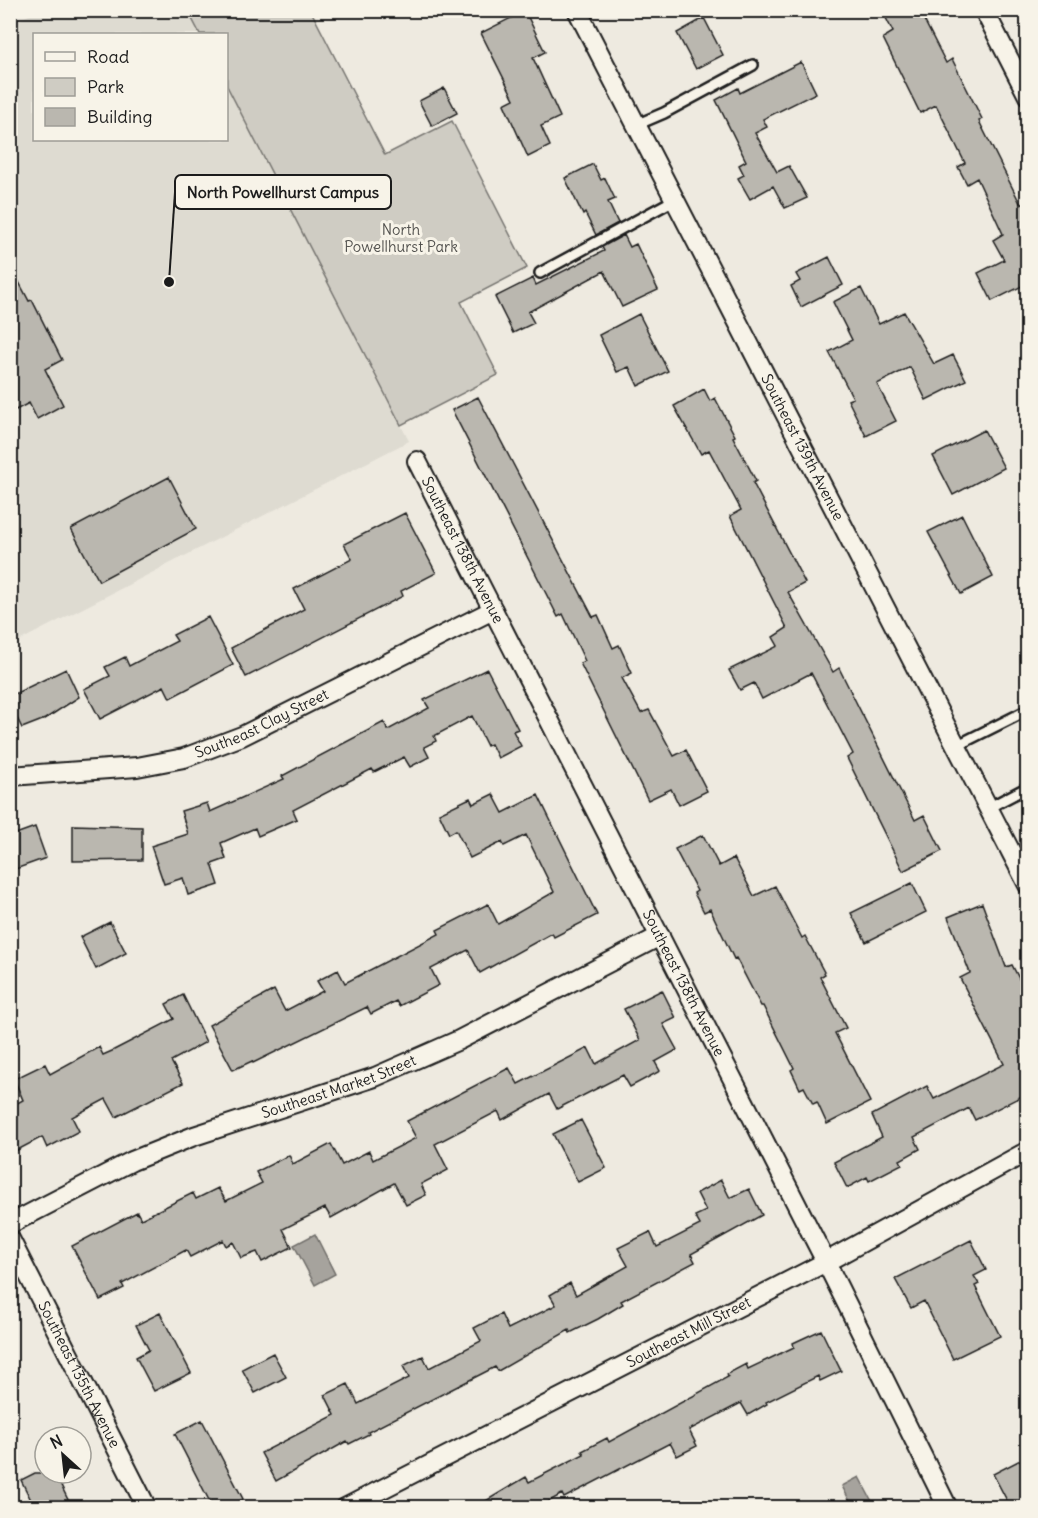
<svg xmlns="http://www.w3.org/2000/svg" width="1038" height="1518" font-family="Delius,sans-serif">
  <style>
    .built { fill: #dedbd1 }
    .green { fill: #cfccc3; stroke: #767470; stroke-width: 1.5 }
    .water { fill: #a6a39d; stroke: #6f6d69; stroke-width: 1.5 }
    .building { fill: #bab7af; stroke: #1c1c1c; stroke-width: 1.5 }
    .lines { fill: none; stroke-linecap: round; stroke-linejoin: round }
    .lane-casing { stroke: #1c1c1c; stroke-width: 14 }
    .street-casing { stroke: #1c1c1c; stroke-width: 22 }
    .lane { stroke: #f7f3e8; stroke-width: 9 }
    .street { stroke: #f7f3e8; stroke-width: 18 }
    .labels { text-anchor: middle; stroke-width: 6; stroke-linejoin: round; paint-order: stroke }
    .park-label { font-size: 15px; fill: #52514e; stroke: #f7f3e8 }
    .street-label { font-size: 15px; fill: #1c1c1c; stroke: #f7f3e8 }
    .leader { fill: none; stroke: #1c1c1c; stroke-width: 2 }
    .callout-dot { fill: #1c1c1c; stroke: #f7f3e8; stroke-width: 2 }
    .callout { fill: #f7f3e8; stroke: #1c1c1c; stroke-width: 2 }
    .callout-label { font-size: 16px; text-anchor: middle; font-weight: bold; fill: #1c1c1c }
  </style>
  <rect width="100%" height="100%" fill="#eeeae0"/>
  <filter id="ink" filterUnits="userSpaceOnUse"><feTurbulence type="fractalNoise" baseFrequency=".0167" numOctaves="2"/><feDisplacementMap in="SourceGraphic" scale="12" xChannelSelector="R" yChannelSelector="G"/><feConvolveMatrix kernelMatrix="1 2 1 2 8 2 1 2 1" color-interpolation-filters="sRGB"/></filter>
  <g filter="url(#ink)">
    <path class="built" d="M37,11H188L200,34H34V140H226L227,86L409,441L11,645V24Z"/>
    <path class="green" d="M188,11H311L385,155L452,121L527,268L461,302L498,375L401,425L227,86L226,34H200Z"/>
    <path class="water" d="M315,1234L335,1274L315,1285L294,1245Z
      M859,1477L875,1507H853L842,1486Z"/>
    <path class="building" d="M882,10H919L946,63L952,59L982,119L979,121L1021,205L1028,201V283L992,301L978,273L1004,260L993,240L1003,234L977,178L967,184L958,167L965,163L936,105L920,113L883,38L893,32Z
      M525,11L545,52L533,58L560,117L541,126L550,146L528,157L504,104L514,99L481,33Z
      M704,18L723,55L696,69L677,33Z
      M801,62L816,93L763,119L767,127L755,133L777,172L789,166L807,198L785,208L773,186L750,199L738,178L744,175L739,165L746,161L716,100L738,88L740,93Z
      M444,88L457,113L432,126L419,101Z
      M593,164L601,180L605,178L615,199L608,202L618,223L596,235L585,213L583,215L565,178Z
      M624,235L630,247L636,244L658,290L622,307L604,271L528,312L534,323L513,333L495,297L533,278L536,285L604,251L602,247Z
      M829,257L843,285L801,307L791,286L800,281L796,274Z
      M10,265L29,301L32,300L62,360L45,369L63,405L37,419L29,403L10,413Z
      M861,288L879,324L904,312L934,364L953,355L966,380L926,400L910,367L877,384L896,421L866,436L848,400L853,398L829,352L852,340L833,302Z
      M639,314L668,371L638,386L629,367L617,372L599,335Z
      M704,389L710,401L715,398L735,436L733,437L756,481L753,483L805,583L788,592L833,672L839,668L915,820L924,815L942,851L903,871L847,758L853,754L811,673L762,699L754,683L740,690L729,670L778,646L773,637L787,628L730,516L741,510L709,450L701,454L674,406Z
      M478,397L593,617L598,615L613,648L619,645L632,673L622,678L641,713L649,710L674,756L686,750L707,791L679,805L671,789L648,800L580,663L585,661L563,614L558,617L452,410Z
      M984,430L1004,468L953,495L933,456Z
      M169,477L196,529L99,581L71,529Z
      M405,513L436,573L401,591L403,596L246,677L231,648L304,609L294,589L352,559L344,544Z
      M962,515L993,577L961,594L928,532Z
      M208,617L233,665L170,698L164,686L100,719L84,689L110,676L105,667L125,657L129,666L177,641L173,635Z
      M66,669L79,697L45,719L22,728L10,704V696Z
      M487,669L518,729L513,731L521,746L498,758L491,744L487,746L472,716L434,736L436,741L424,747L429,757L410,767L404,757L374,772L372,769L293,810L297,819L258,836L255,828L221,843L226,859L212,864L219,885L188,895L183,878L164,884L151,846L188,834L181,811L207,803L210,812L284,779L282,776L384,722L388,730L429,708L424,700Z
      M493,794L503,813L538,795L597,915L554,937L552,933L480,973L468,950L431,969L439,985L399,1006L396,1001L371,1014L367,1007L253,1063L252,1061L233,1070L209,1025L274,990L285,1011L323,991L317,981L338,970L345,983L439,934L437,930L488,904L498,924L554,892L526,835L504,846L502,842L470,858L456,830L449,834L439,813L470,798L473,804Z
      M73,825L142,827V860L73,861Z
      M35,827L46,858L10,871V836Z
      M703,835L719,866L734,858L754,896L775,886L802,938L805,936L825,974L820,977L846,1028L835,1033L870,1102L827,1124L817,1102L813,1104L804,1087L800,1089L791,1070L794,1068L763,1006H761L736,958L734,959L710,909L704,912L694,893L697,891L675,849Z
      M912,883L926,912L866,942L851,913Z
      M982,903L1006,967L1012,965L1028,996V1093L975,1120L969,1108L914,1137L920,1149L900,1160L902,1164L869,1181L867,1177L847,1188L834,1162L882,1137L872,1115L927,1086L934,1099L1004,1064L960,978L970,973L948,917Z
      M110,922L126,953L96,969L80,937Z
      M662,990L676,1018L663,1024L677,1050L655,1062L660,1071L630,1087L623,1075L557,1109L549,1094L502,1120L498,1111L435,1144L448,1170L421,1184L426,1195L406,1205L394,1183L331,1218L325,1208L283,1229L292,1247L262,1262L257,1252L241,1258L233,1242L226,1246L223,1240L190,1257L186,1250L122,1284L124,1288L100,1300L72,1246L137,1212L141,1219L193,1193L196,1199L218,1188L226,1201L262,1183L256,1172L289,1155L293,1164L331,1144L342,1165L369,1151L373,1160L416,1138L407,1121L509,1068L518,1084L588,1048L596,1064L640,1040L624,1009Z
      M183,995L206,1042L171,1061L183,1083L116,1117L106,1099L72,1117L79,1131L47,1148L42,1137L10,1154V1107L23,1100L14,1079L45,1064L50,1074L99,1047L103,1055L112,1051L174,1019L166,1004Z
      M581,1120L606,1168L578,1182L553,1134Z
      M721,1180L730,1198L749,1189L762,1215L691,1254L695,1262L621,1301L623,1304L598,1319L570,1333L569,1330L498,1371L495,1367L368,1432L369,1434L349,1444L347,1441L276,1481L261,1453L335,1415L325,1395L348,1384L358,1404L409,1378L403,1366L423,1356L429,1368L481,1341L474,1328L501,1314L508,1329L556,1305L550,1295L570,1283L576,1295L628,1266L618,1248L650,1232L657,1247L700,1225L695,1216L706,1211L697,1193Z
      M971,1240L986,1270L974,1276L979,1284L975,1286L1000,1336L953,1359L924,1301L911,1308L895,1279Z
      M160,1313L191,1373L154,1391L136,1357L149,1350L136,1325Z
      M821,1330L841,1371L820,1381L818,1376L766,1402L767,1404L748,1415L741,1403L689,1430L697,1446L677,1456L670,1443L564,1498L562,1494L537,1508H474L526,1477L529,1482L584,1454L582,1451L607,1438L609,1442L728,1377L727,1374L746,1364L748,1369L794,1347L793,1343Z
      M273,1353L286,1377L255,1393L242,1369Z
      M202,1420L243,1499L226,1508H213L175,1434Z
      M1028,1456V1508H1011L993,1474Z
      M35,1473H55L72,1508H35L21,1480Z"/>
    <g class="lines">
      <defs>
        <path id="lane" d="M636,125L664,113L753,65
          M540,273L674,200
          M956,746L1028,710
          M988,808L1028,787"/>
        <g id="street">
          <path id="s1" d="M577,10L1028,885"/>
          <path d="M984,10L1028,96"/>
          <path id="s2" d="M417,461L826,1262L948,1508"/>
          <path id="s3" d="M10,776L137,767L184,758L242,736L493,610"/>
          <path id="s4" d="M10,1224L132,1161L194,1136L375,1077L459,1040L660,936"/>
          <path id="s5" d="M10,1239L147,1508"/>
          <path id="s6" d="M345,1508L826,1262L1028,1151"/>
        </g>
      </defs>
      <use href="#lane" class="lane-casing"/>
      <use href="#street" class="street-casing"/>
      <use href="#lane" class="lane"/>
      <use href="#street" class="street"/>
    </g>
  </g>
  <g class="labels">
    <g class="park-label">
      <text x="401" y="235">North<tspan x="401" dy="17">Powellhurst Park</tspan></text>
    </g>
    <g class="street-label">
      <text dy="5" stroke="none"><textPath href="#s1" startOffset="492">Southeast 139th Avenue</textPath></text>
      <text dy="5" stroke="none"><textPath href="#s2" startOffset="100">Southeast 138th Avenue</textPath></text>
      <text dy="5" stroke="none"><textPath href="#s3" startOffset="260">Southeast Clay Street</textPath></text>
      <text dy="5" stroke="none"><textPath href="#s2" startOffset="586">Southeast 138th Avenue</textPath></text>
      <text dy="5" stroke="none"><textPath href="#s4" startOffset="357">Southeast Market Street</textPath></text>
      <text dy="5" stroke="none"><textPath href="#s6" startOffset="386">Southeast Mill Street</textPath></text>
      <text dy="5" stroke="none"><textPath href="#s5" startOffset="152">Southeast 135th Avenue</textPath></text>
    </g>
  </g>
  <path class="leader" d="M169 282L175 192"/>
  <circle class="callout-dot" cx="169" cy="282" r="6"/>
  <rect class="callout" x="175" y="175" width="216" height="34" rx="6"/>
  <g class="callout-label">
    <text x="283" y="198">North Powellhurst Campus</text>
  </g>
  <rect width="1038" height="1518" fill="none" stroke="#f7f3e8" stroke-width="36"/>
  <rect x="18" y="18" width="1002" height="1482" fill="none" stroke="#1c1c1c" stroke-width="2" filter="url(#ink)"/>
  <rect x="33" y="33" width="195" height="108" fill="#f7f3e8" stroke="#9f9d96" stroke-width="1.5"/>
  <rect x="45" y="52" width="30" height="9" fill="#f7f3e8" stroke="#9f9d96" stroke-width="1.5"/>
  <text x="87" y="63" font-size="18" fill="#1c1c1c">Road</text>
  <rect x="45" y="78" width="30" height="18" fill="#cfccc3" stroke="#9f9d96" stroke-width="1.5"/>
  <text x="87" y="93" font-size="18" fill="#1c1c1c">Park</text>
  <rect x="45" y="108" width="30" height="18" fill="#bab7af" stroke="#9f9d96" stroke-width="1.5"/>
  <text x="87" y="123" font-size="18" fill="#1c1c1c">Building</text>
  <g transform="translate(63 1455) rotate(333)"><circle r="28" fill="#f7f3e8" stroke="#9f9d96" stroke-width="1.5"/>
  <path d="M0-4.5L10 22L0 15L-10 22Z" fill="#1c1c1c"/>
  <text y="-9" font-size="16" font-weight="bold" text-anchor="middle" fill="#1c1c1c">N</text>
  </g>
</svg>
